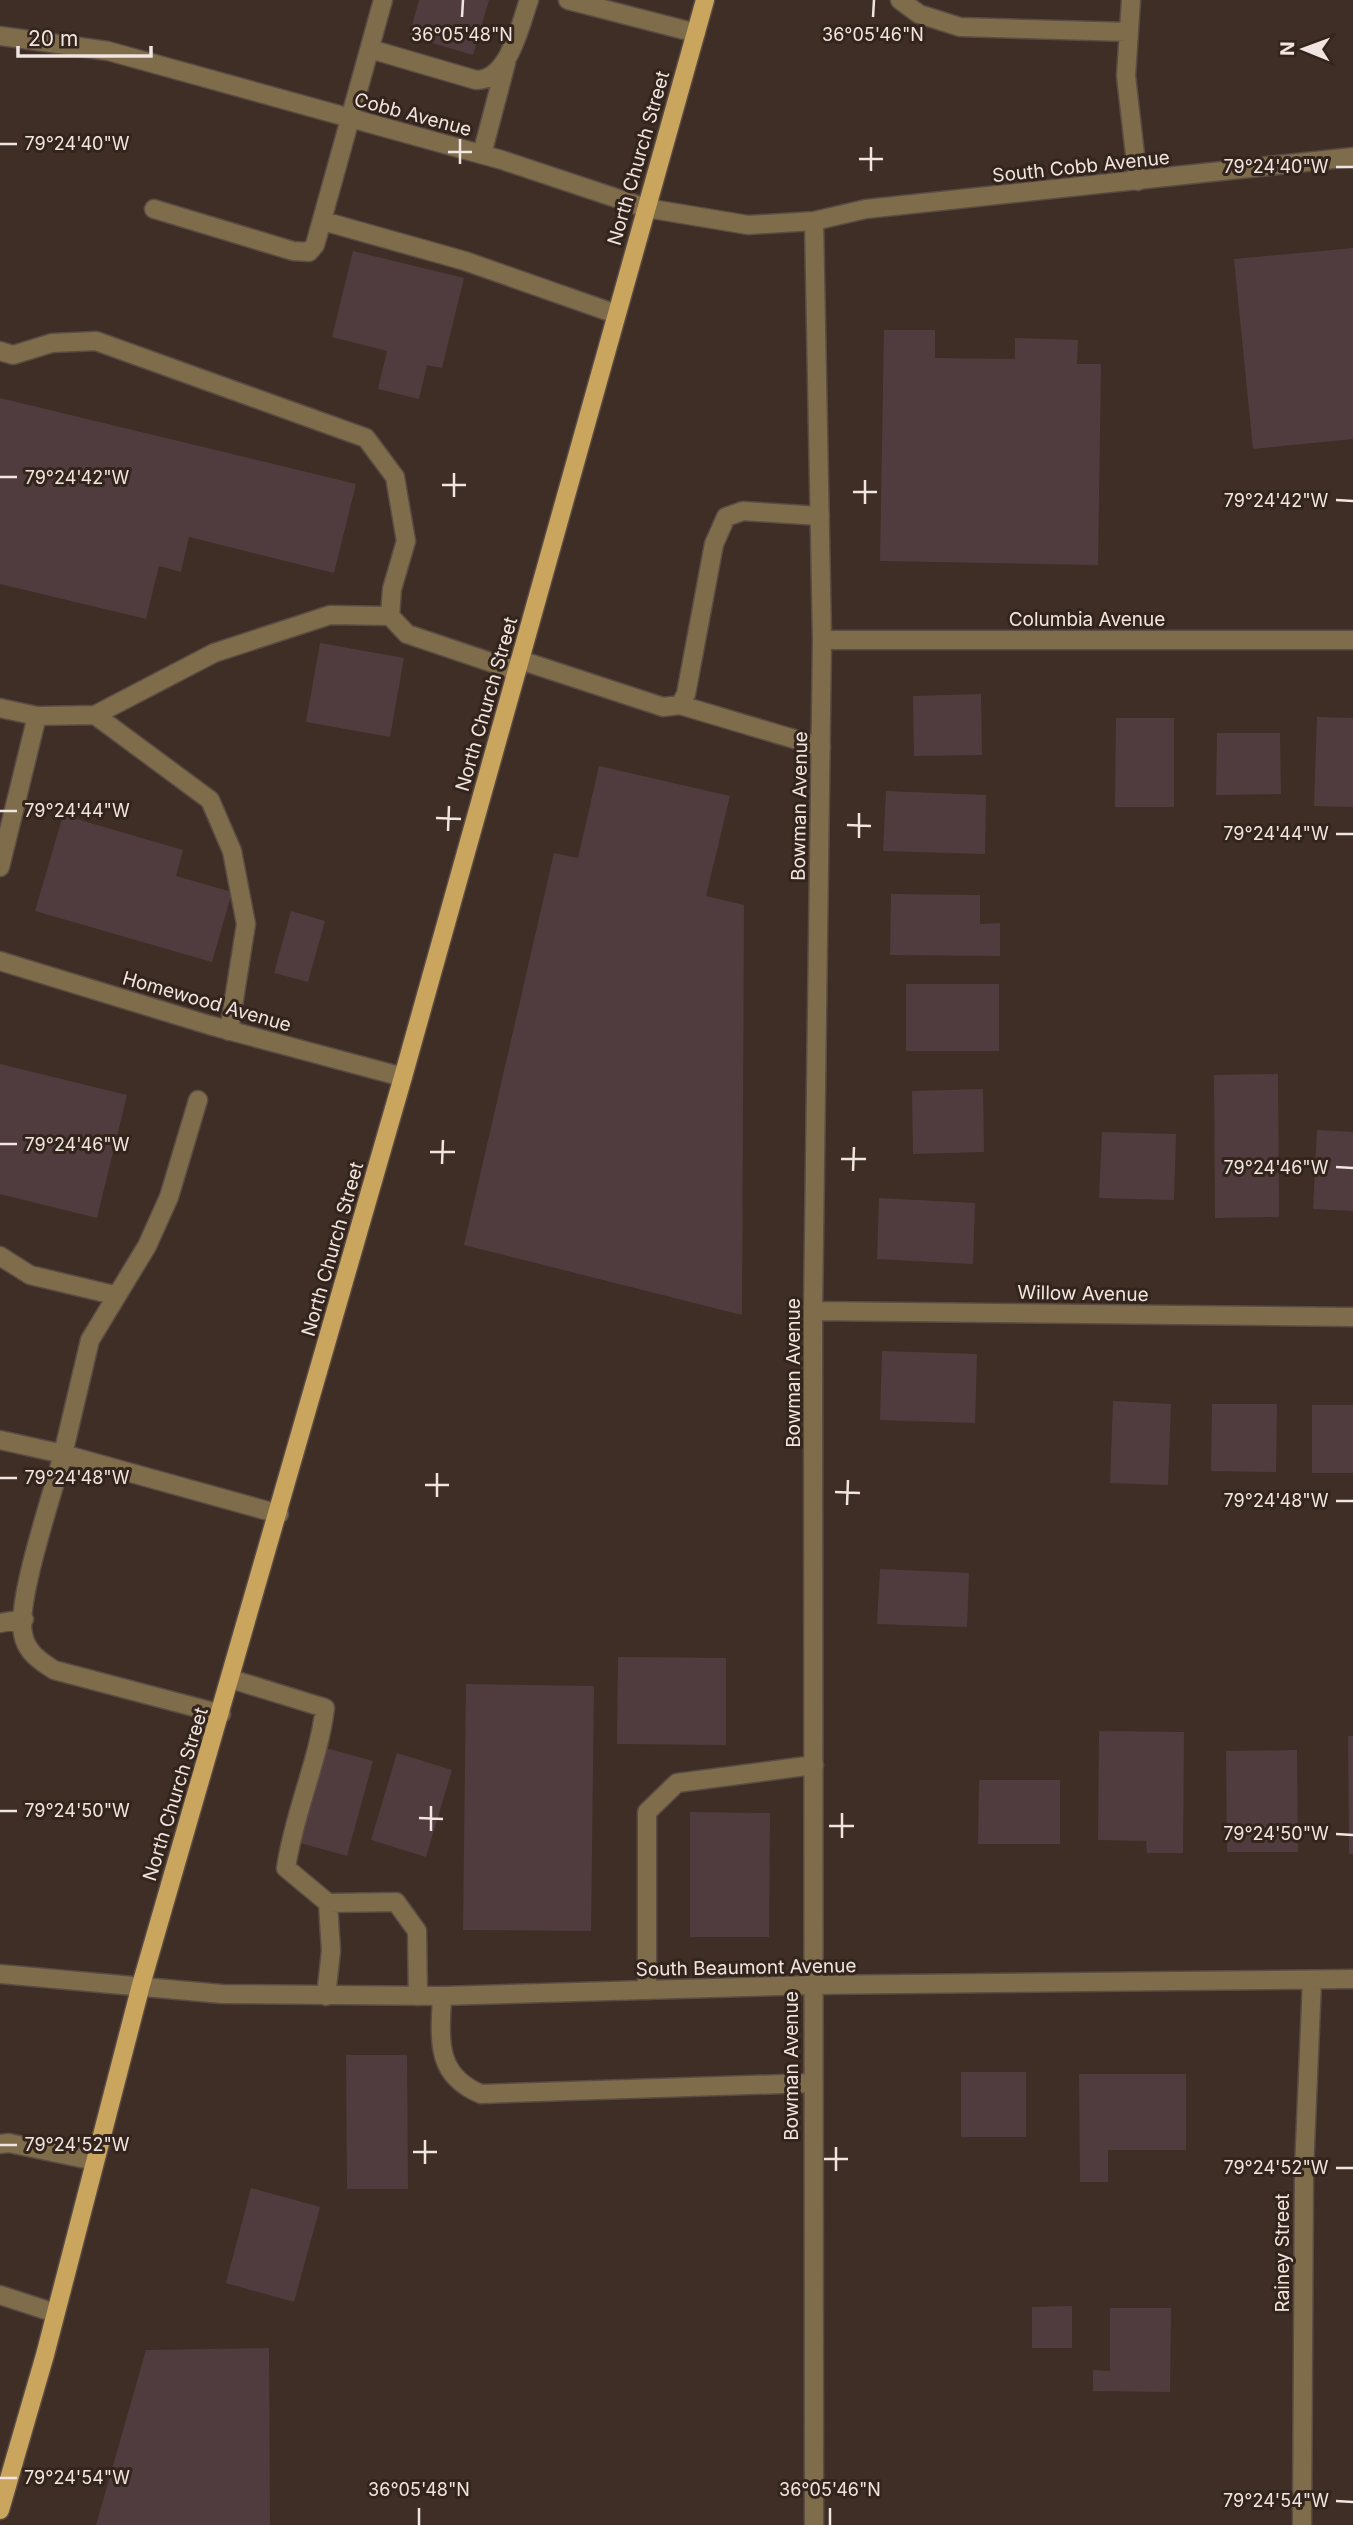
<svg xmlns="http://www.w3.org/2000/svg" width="1353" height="2525" font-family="Inter,sans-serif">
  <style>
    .building { fill: #503c3e }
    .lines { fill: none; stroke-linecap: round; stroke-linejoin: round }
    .service-casing { stroke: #5a4b44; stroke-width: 21 }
    .minor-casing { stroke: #5a4b44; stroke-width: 21 }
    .tertiary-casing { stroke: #5a4b44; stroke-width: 21 }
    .primary-casing { stroke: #5a4b44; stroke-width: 21 }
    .service { stroke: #7e6c4b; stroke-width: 18 }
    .minor { stroke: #7e6c4b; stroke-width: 18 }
    .tertiary { stroke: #7e6c4b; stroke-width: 18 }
    .primary { stroke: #caa55d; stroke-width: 18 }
    .ticks { fill: none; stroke: #f0e5e0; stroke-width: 2.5 }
    .labels { text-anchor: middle; stroke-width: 6; stroke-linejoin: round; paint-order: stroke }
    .street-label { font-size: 19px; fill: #f0e5e0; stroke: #33241c }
    .ticks-label { font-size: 18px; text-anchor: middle; fill: #f0e5e0; stroke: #33241c; stroke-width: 6; stroke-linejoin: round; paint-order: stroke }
  </style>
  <rect width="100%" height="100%" fill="#3e2e26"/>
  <path class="building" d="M419,0H489L473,55L409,36Z
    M1353,248V439L1253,449L1234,259Z
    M353,251L464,278L442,368L427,365L419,399L378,389L387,351L332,337Z
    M884,330H935V358L1015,359V338L1078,340L1077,364H1101L1098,565L880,561Z
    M0,398L356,484L334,573L189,537L181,572L159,566L146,619L0,584Z
    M320,643L404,658L390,737L306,722Z
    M981,694L982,755L914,756L913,696Z
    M1317,717L1353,718V807L1314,806Z
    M1116,718H1174V807H1115Z
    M1217,733H1280L1281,794L1216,795Z
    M599,766L730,796L706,896L744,905L742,1315L464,1245L554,853L578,858Z
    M886,791L986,795L985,854L883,851Z
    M63,815L183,850L176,876L232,892L212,962L35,911Z
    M891,894L980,895V924L1000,923V956L890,955Z
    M291,911L325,921L308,982L274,973Z
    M906,984H999V1051H906Z
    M0,1064L127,1095L97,1218L0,1194Z
    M1278,1074L1279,1217L1215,1218L1214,1075Z
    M983,1089L984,1152L913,1154L912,1091Z
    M1317,1130L1353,1132V1211L1313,1209Z
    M1102,1132L1176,1134L1174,1200L1099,1198Z
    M879,1198L975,1203L973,1264L877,1259Z
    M882,1351L977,1354L975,1423L880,1420Z
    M1113,1401L1171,1404L1168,1485L1110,1483Z
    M1212,1404H1277L1276,1472L1211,1471Z
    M1312,1405H1353V1473H1312Z
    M880,1569L969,1573L967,1627L877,1624Z
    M618,1657L726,1658V1745L617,1744Z
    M466,1684L594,1686L591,1931L463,1930Z
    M1099,1731L1184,1732L1183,1853H1147L1146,1841L1098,1840Z
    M1348,1736H1353V1854H1349Z
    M326,1748L373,1761L347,1856L300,1843Z
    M1297,1750L1298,1852H1227L1226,1751Z
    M397,1753L452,1770L426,1857L371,1840Z
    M979,1780H1060V1844H978Z
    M690,1812L770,1813L769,1937H690Z
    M346,2055H407L408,2189H347Z
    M961,2072H1026V2137H961Z
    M1079,2074H1186V2150H1108V2182H1080Z
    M251,2188L320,2207L294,2302L226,2283Z
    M1072,2306V2348H1032V2307Z
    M1110,2308H1171L1170,2392L1093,2391V2370L1110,2371Z
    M269,2348L270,2525H96L146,2350Z"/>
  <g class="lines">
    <defs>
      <path id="service" d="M568,0L696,33
        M900,0L919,14L960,27L1129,32
        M1131,0L1126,76L1138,181
        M370,49L476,80C509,80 520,25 529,0
        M482,154L506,63
        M154,209L293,251L309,252L315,245L383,0
        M323,221L465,261L616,314
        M0,351L13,355L52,343L96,341L366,438L395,477L406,541L392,589L390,616L407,634L517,671
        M520,660L663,707L680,705L686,694L714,544L726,517L743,511L820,516
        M680,705L821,747
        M0,708L37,716L0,867
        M95,715L210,800L232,851L246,924L229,1031
        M37,716L95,715L214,653L330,615L390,616
        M0,1256L30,1275L114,1295
        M0,1440L63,1454L90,1340L147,1246L169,1197L198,1100
        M0,1623L24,1619
        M231,1679L325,1708C318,1763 294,1813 286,1868L328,1903L331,1951L326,1996
        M221,1714L54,1670C40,1661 26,1652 23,1634C16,1600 53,1493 63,1454L279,1514
        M328,1903L396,1902L417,1931L418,1996
        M647,1990V1812L677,1783L814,1765
        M442,1996C440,2040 435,2075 481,2094L812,2083
        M0,2144L9,2143L95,2161
        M0,2295L55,2313"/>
      <path id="minor" d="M0,36L108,51L502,160L646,208L748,225L814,221L866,209L1353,157
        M822,640H1353
        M0,961L209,1025L403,1077
        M813,1311L1353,1317
        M814,2525L813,1311L822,640L814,221"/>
      <path id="tertiary" d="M0,1974L222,1994L442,1996L812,1985L1353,1979
        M1302,2525L1304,2170L1312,1981"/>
      <path id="primary" d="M0,2510L45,2355L141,1985L403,1077L705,0"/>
    </defs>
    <use href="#service" class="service-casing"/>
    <use href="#minor" class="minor-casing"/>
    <use href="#tertiary" class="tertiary-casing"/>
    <use href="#primary" class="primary-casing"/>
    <use href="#service" class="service"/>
    <use href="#minor" class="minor"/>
    <use href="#tertiary" class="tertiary"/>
    <use href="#primary" class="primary"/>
  </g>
  <path class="ticks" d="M462,17L463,0M873,17L874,0M0,144H17M448,152H472M859,159H883M460,164V139M1336,167H1353M871,171V147M0,477H17M442,485H466M853,492H877M454,497V473M1336,500L1353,501M865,504V480M0,811H17M436,818L461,819M847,825L871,826M448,831L449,806M1336,834H1353M859,838V813M0,1144H17M430,1152H455M841,1159H866M442,1164L443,1140M1336,1167L1353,1168M853,1171L854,1147M0,1478H17M425,1485H449M835,1492L860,1493M437,1497V1473M1336,1501H1353M847,1505L848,1480M0,1811H17M419,1818L443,1819M829,1826H854M431,1831V1806M1336,1834L1353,1835M842,1838V1813M0,2145H17M413,2152H437M824,2159H848M425,2164V2140M1336,2168H1353M836,2171V2147M0,2478H17M1336,2501L1353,2502M419,2525V2508M830,2525V2508"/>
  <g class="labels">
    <g class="street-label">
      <text transform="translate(413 114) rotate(15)" y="7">Cobb Avenue</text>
      <text transform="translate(638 158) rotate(-74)" y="7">North Church Street</text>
      <text transform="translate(1081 166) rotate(-6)" y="7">South Cobb Avenue</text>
      <text x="1087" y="626">Columbia Avenue</text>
      <text transform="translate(486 704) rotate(-74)" y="7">North Church Street</text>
      <text transform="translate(799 806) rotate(-89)" y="7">Bowman Avenue</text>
      <text transform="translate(207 1001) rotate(16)" y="7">Homewood Avenue</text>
      <text transform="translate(332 1249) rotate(-74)" y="7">North Church Street</text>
      <text transform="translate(1083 1293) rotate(1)" y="7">Willow Avenue</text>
      <text transform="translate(793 1373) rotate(-90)" y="7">Bowman Avenue</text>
      <text transform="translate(175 1794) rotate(-73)" y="7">North Church Street</text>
      <text transform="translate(746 1967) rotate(-1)" y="7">South Beaumont Avenue</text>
      <text transform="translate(791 2066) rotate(-90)" y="7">Bowman Avenue</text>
      <text transform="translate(1282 2253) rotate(-90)" y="7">Rainey Street</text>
    </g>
  </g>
  <g class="ticks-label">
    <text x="462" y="41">36°05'48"N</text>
    <text x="873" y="41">36°05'46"N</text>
    <text x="77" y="150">79°24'40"W</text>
    <text x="1276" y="173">79°24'40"W</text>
    <text x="77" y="484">79°24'42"W</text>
    <text x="1276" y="507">79°24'42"W</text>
    <text x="77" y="817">79°24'44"W</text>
    <text x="1276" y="840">79°24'44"W</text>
    <text x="77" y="1151">79°24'46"W</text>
    <text x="1276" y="1174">79°24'46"W</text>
    <text x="77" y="1484">79°24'48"W</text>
    <text x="1276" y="1507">79°24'48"W</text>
    <text x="77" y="1817">79°24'50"W</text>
    <text x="1276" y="1840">79°24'50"W</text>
    <text x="77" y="2151">79°24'52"W</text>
    <text x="1276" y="2174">79°24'52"W</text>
    <text x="77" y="2484">79°24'54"W</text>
    <text x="419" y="2496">36°05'48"N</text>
    <text x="830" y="2496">36°05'46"N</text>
    <text x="1276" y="2507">79°24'54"W</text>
  </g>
  <g transform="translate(1304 49) rotate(271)" stroke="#33241c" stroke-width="5" paint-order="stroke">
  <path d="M0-5L12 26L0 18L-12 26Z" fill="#f0e5e0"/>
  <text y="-10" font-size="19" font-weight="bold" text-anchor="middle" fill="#f0e5e0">N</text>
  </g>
  <path d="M18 46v10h133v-10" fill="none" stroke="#f0e5e0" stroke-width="3.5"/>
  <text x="28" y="46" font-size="21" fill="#f0e5e0" stroke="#33241c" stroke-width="5" paint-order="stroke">20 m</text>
</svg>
